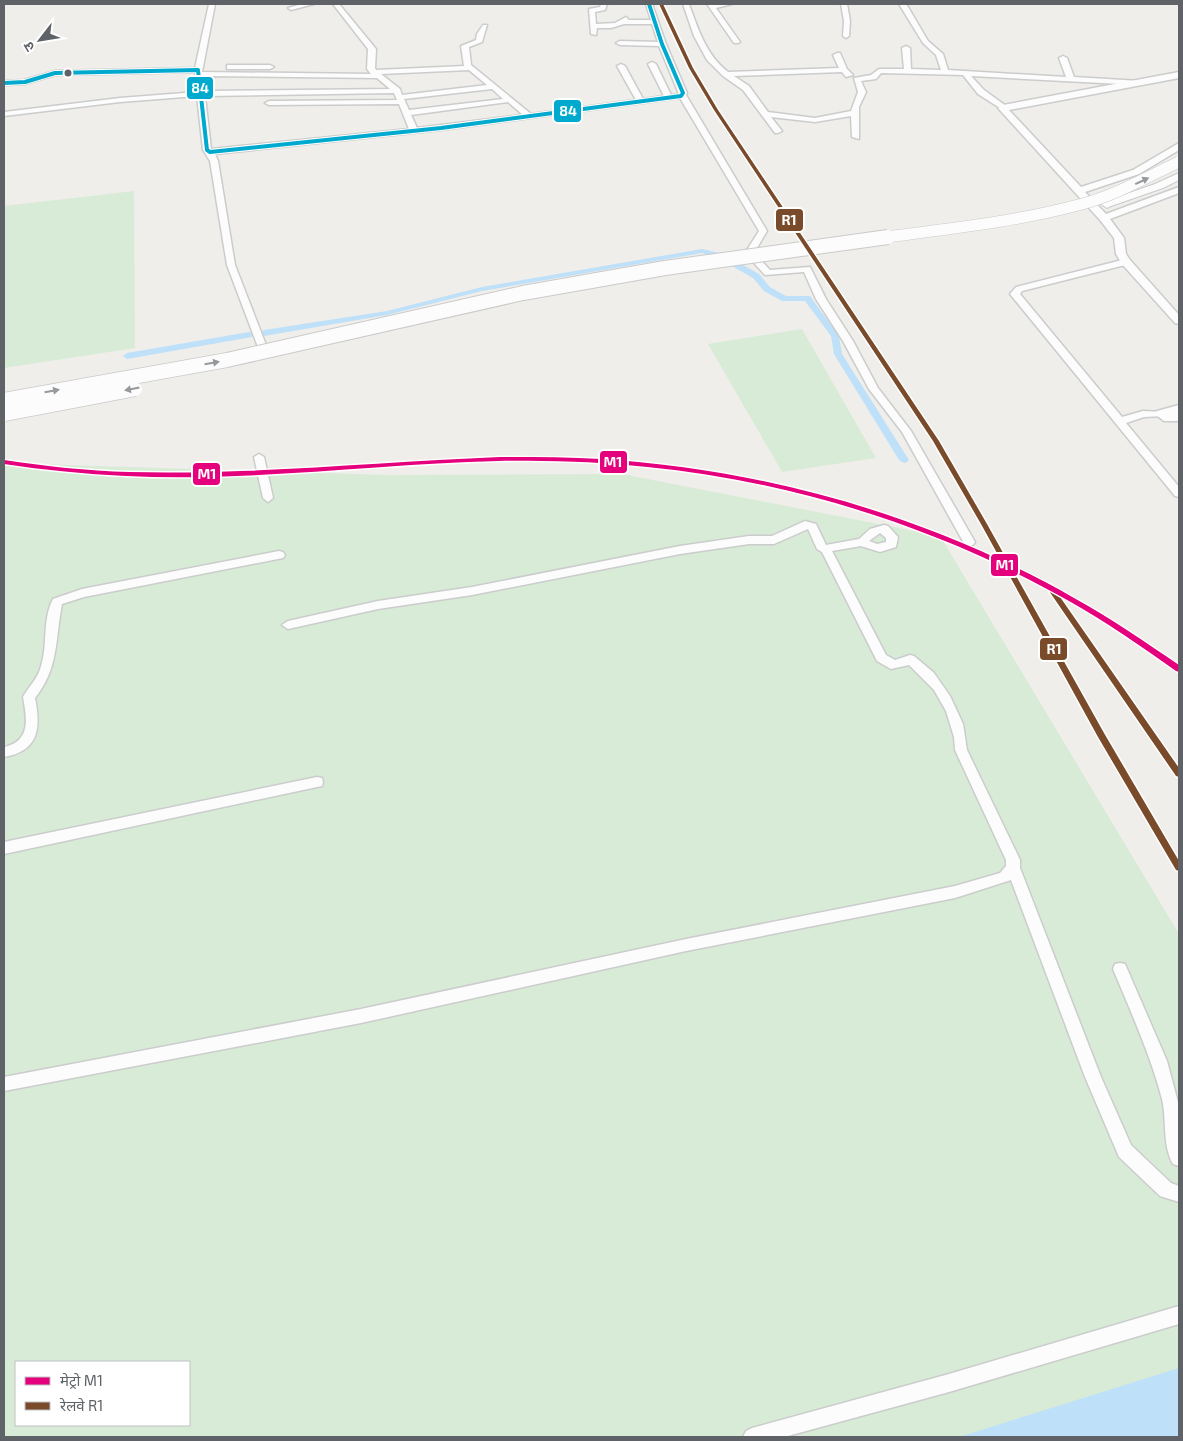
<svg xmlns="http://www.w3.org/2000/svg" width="1183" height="1441" font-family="'Exo 2','Noto Sans Devanagari',sans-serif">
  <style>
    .green { fill: #d8ebd6; fill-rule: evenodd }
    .water { fill: #bfe0f9 }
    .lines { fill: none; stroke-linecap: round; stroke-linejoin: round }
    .canal { fill: #bfe0f9; fill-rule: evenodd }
    .minor-casing { stroke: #cbcccc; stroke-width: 3 }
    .tertiary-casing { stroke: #cbcccc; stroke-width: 3 }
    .secondary-casing { stroke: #cacacb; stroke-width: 2 }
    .minor { fill: #fdfcfc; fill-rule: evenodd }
    .tertiary { fill: #fdfcfc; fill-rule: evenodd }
    .secondary { fill: #fdfcfc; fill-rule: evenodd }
    .secondary-bridge-far1-casing { stroke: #cacacb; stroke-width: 12; stroke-linecap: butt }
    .secondary-bridge-casing { stroke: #cacacb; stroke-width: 16; stroke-linecap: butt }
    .secondary-bridge-far1 { stroke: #fdfcfc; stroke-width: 11 }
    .secondary-bridge { stroke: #fdfcfc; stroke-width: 14 }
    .bus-1-casing { stroke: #fff; stroke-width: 6 }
    .bus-1 { stroke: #00a9ce; stroke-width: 4 }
    .rail-1-casing { stroke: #fff; stroke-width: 3 }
    .rail-1 { fill: #7a4b2a; fill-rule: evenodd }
    .metro-1-casing { stroke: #fff; stroke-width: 3 }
    .metro-1 { fill: #e5007d; fill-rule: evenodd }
    .oneway { fill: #96999c }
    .bus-dot { fill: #5f6368; stroke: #fff; stroke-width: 2 }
    .line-badge { stroke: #fff; stroke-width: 2 }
    .badge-label { font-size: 14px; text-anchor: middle; font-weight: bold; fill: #fff }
  </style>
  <rect width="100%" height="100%" fill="#efeeea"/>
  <path class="green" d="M134,191L135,348L4,368V206Z
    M802,329L876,458L782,472L708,344Z
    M4,463L385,475L622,474L940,536L1179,934V1381L981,1437H4ZM16,1362H189V1425H16Z"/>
  <path class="water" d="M1179,1368V1437H959Z"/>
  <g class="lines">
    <path class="canal" d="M702,249L724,254L759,274L770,287L786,296H810L839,336L842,354L909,460L907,462L904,463L899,460L834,354L831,336L805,301H782L764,291L753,278L718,258L702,253L482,291L387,315L264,336L260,333L264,330L387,311L482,287Z
      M249,332L252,333V337L127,359L123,356L127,353Z"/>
    <defs>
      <path id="minor" d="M209,4H215L202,72L371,74L367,69L368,49L333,4H339L376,49L375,68L376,70L464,66L461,46L476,40L477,34L483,25H487L482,42L469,47L471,65L531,114L636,100L617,66L621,64L625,66L643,99L664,96L648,64L652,62L656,64L671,95L679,94L659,46L620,45L616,43L620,41L658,42L652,24H624L611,28H597L596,35L591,34L589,9L600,7L601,4H607L605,10L595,12L596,24L615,23L626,17L629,20H651L646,4H652L666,44L687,93L686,95L767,231L754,253L770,270L810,267L826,299L853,341L878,388L911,431L975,542L973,545H965L902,432L869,389L843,341L816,299L804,272L765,275L745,253L759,231L680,98L441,130L215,154L218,161L235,265L266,345L264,347H258L227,265L210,161L203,150L197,96L120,102L4,116V112L120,98L197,92L195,72L55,75L25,84L4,85V81L24,80L55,71L195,68ZM469,70L487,85L402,95L400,89L381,74ZM202,76L377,78L390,89L204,91ZM492,89L503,99L409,110L404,99ZM394,93L397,100L269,101L265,103L269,105L399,104L409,129L211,149L205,96ZM508,102L523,115L417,128L411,115Z
        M302,4H314L291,10L288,8Z
        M683,4H689C698,29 706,55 728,72L839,68L833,55L837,53H840L847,69L853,75L846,77L842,72L734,76L749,86L768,112L815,118L851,111L858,92L854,78L871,75L879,69H904L902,48L906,46L910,48L911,69L941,70L936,55L923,43L899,4H906L908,7L928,41L943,54L948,70L1066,77L1059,58L1063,56L1067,58L1074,77L1140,81L1144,83L1140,85L971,76L984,90L1006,106V110H1003L978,94L963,75L881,73L876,79L861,81L866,92L859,107V139L852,137L851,116L815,122L771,117L782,131L778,133H775L743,90L723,76L707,60L694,36Z
        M707,4H732L716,8L740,42L738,43H734Z
        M841,4H847L850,21L849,36L846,38L843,36L844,21Z
        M227,65H270L274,67L270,69H227Z
        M1126,259L1130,262L1129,264L1022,291L1020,294L1122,417L1143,411L1165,412V416L1144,417L1126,423L1179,487V497L1175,496L1010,294L1016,287Z
        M259,454L264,457L273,498L268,502L263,498L254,457Z
        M805,521L816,524L826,545L859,539L870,529L884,525L888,526L898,537L896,547L880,552L861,546L832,551L886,655L895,660L910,655L914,656L934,673L950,696L963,724L967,750L1020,860V868L1101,1077L1131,1145L1171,1183L1179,1186V1202L1160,1196L1119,1157L1085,1077L1011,880L955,898L686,951L361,1023L4,1091V1077L361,1009L686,939L955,886L1000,873L1006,866V860L955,750L954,737L946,711L934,690L909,665L891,669L877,661L822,552L817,549L808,529L774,544H749L680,554L472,595L378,609L288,629L282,625L288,621L378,601L472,587L680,546L749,536H772ZM880,533L886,538V542L877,544L869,541Z
        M279,551L283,552L285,555L283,558L84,597L62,604C55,640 59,668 35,698C41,728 39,751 4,757V747C31,741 27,719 23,697C29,686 38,679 41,666C48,645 42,620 53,599L82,589Z
        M317,777L322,778L323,782L322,786L317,787L4,854V842Z
        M1120,963L1125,964L1167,1061L1179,1106V1166L1173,1164C1162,1145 1167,1120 1162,1099C1150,1054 1131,1012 1113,969L1115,964Z
        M1179,1306V1324L949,1392L784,1437H743L746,1431L752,1428L949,1374Z"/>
      <path id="tertiary" d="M1179,72V78L1009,110L1081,187L1133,170L1179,143V150L1139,174L1085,192L1106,214L1179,187V193L1110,219L1124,238L1126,254L1130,260L1179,315V324L1175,323L1122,264L1116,254L1114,238L1100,220L998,108L1003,105Z
        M1179,405V413L1176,414L1179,413V421H1164L1155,414L1157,411Z"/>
      <path id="secondary" d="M1179,173V180L1163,188L1111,206L1107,208L1101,204L1103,202L1155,184Z"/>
    </defs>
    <use href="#minor" class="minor-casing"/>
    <use href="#tertiary" class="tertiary-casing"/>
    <use href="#secondary" class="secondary-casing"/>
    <use href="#minor" class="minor"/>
    <use href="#tertiary" class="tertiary"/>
    <use href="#secondary" class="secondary"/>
    <defs>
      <path id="secondary-bridge-far1" d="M879,238C946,229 1016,222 1082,204C1116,195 1147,177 1179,162"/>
      <path id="secondary-bridge" d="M4,400L227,360L523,293L665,268L888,237
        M4,414L135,389"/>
    </defs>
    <use href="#secondary-bridge-far1" class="secondary-bridge-far1-casing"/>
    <use href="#secondary-bridge" class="secondary-bridge-casing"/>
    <use href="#secondary-bridge-far1" class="secondary-bridge-far1"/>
    <use href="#secondary-bridge" class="secondary-bridge"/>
    <defs>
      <path id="bus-1" d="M4,83L25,82L55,73L198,70L207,150L210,152L441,128L681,96L683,93L662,44L649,4"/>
    </defs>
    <use href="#bus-1" class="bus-1-casing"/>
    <use href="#bus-1" class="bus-1"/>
    <defs>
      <path id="rail-1" d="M659,4H663L693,68L718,110L939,441L987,524L1104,733L1179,861V871L1176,870L1098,737L981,524L933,441L714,110L689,68Z
        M1047,584H1051L1179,768V777L1176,776L1047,588L1046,586Z"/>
    </defs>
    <use href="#rail-1" class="rail-1-casing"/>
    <use href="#rail-1" class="rail-1"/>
    <defs>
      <path id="metro-1" d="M500,457C534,457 568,457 602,459C768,470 930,516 1074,598C1111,618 1145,642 1179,665V672L1176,671C1141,646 1106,622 1069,601C894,502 699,456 499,461C374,464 250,482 126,476C85,474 44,470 4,464V460C45,466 87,471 129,472C252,475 376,462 500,457Z"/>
    </defs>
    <use href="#metro-1" class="metro-1-casing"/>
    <use href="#metro-1" class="metro-1"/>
  </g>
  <defs><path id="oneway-solid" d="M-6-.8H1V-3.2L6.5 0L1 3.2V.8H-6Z" transform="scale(1.25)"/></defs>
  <g class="oneway">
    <use href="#oneway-solid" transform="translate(1142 181) rotate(-25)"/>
    <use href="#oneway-solid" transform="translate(212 363) rotate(-10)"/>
    <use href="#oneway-solid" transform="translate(132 389) rotate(169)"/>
    <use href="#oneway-solid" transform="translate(52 391) rotate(-10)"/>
  </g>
  <circle class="bus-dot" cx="68" cy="73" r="4.5"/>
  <g class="line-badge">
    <rect x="186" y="76" width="28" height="24" rx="5" fill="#00a9ce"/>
    <rect x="553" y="99" width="29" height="24" rx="5" fill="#00a9ce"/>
    <rect x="775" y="208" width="29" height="24" rx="5" fill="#7a4b2a"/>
    <rect x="599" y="450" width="29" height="24" rx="5" fill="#e5007d"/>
    <rect x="192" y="462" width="29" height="24" rx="5" fill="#e5007d"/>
    <rect x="990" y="553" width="29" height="24" rx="5" fill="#e5007d"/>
    <rect x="1039" y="637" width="29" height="24" rx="5" fill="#7a4b2a"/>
  </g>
  <g class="badge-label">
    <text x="200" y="93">84</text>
    <text x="568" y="116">84</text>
    <text x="789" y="225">R1</text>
    <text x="613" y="467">M1</text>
    <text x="207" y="479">M1</text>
    <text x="1005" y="570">M1</text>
    <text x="1054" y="654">R1</text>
  </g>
  <rect width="1183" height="1441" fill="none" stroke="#5f6368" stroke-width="10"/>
  <rect x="15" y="1361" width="175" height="65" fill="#ffffff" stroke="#bfc1c3"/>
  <rect x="25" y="1377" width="25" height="8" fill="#e5007d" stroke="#bfc1c3"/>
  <text x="60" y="1386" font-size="15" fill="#5f6368">मेट्रो M1</text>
  <rect x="25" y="1402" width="25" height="8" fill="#7a4b2a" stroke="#bfc1c3"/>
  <text x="60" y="1411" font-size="15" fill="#5f6368">रेलवे R1</text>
  <g transform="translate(40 40) rotate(239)" stroke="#ffffff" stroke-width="4" paint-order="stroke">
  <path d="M0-4L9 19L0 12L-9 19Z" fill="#5f6368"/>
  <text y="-8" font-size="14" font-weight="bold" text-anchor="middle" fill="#5f6368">उ</text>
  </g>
</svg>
